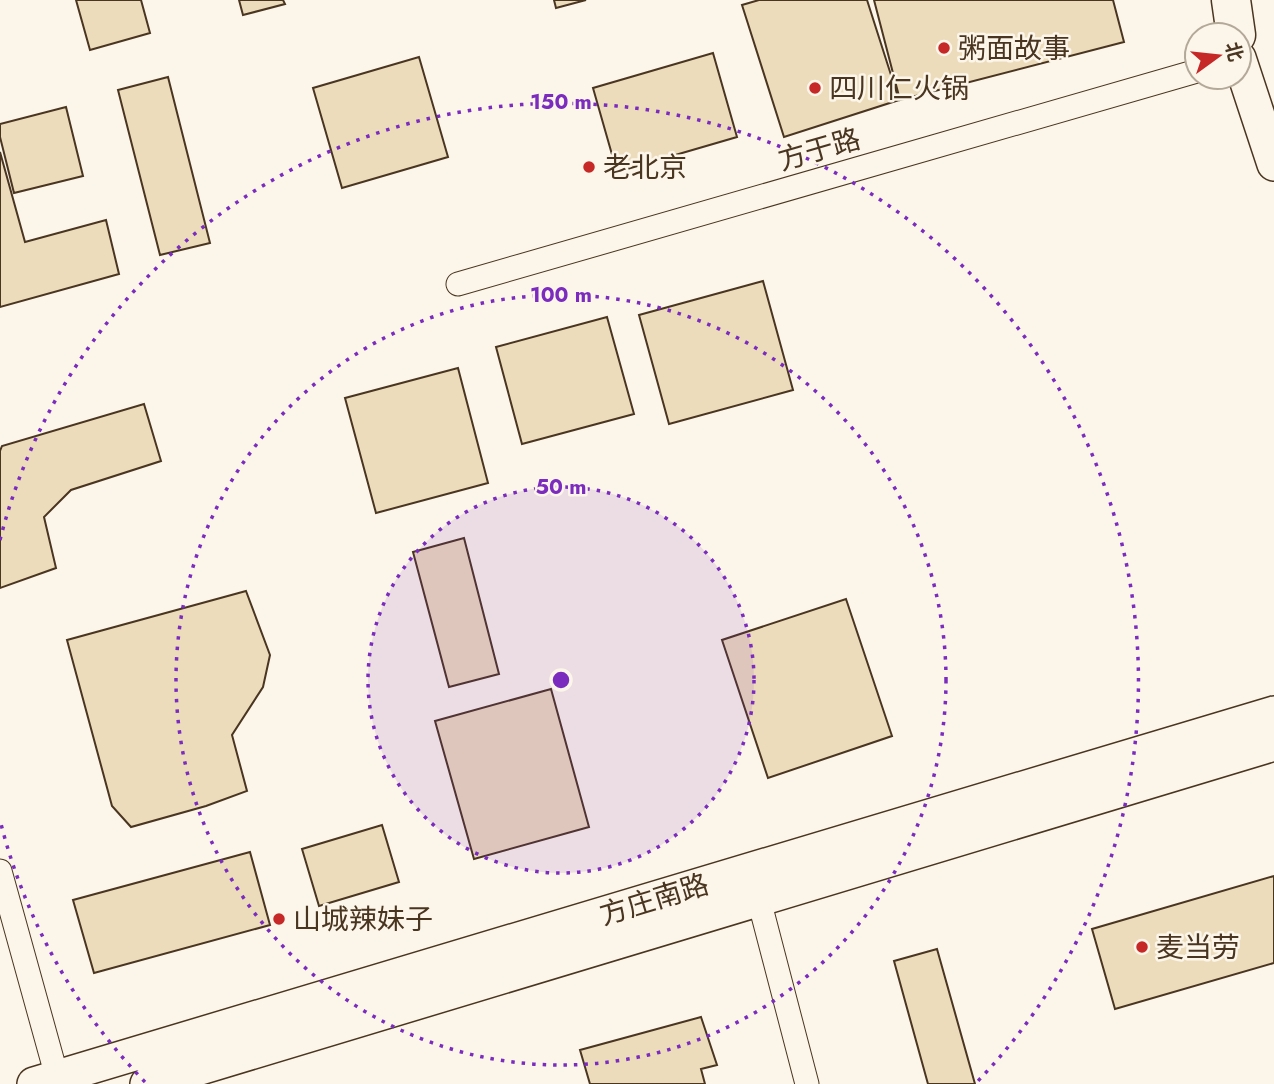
<svg xmlns="http://www.w3.org/2000/svg" width="1274" height="1084" font-family="Jost,'Noto Sans SC',sans-serif">
  <style>
    .building { fill: #ecdcbc; stroke: #4a3520; stroke-width: 2 }
    .lines { fill: none; stroke-linecap: round; stroke-linejoin: round }
    .street-casing { stroke: #4a3520; stroke-width: 25 }
    .secondary-casing { stroke: #4a3520; stroke-width: 36 }
    .highway-casing { stroke: #4a3520; stroke-width: 41 }
    .street { stroke: #fbf6e9; stroke-width: 23 }
    .secondary { stroke: #fbf6e9; stroke-width: 33 }
    .highway { stroke: #fbf6e9; stroke-width: 38 }
    .ring { fill: none; stroke: #7b2cbf; stroke-width: 3.5; stroke-dasharray: 3.5 7 }
    .poi-dot { fill: #c62828; stroke: #fbf6e9; stroke-width: 2.5 }
    .labels { text-anchor: middle; stroke-width: 5; stroke-linejoin: round; paint-order: stroke }
    .poi-label { font-size: 28px; fill: #4a3520; stroke: #fbf6e9; text-anchor: start }
    .street-label { font-size: 28px; fill: #4a3520; stroke: #fbf6e9 }
    .centre { fill: #7b2cbf; stroke: #fbf6e9; stroke-width: 3.5 }
    .ring-label { font-size: 21px; text-anchor: middle; font-weight: bold; fill: #7b2cbf; stroke: #fbf6e9; stroke-width: 5; stroke-linejoin: round; paint-order: stroke }
  </style>
  <rect width="100%" height="100%" fill="#fbf6e9"/>
  <path class="building" d="M76,0H141L150,33L90,50Z
    M239,0H283L285,4L243,15Z
    M554,0H586L556,8Z
    M759,0H867L899,100L784,137L742,5Z
    M874,0H1113L1124,42L900,100Z
    M713,53L737,137L617,172L593,88Z
    M419,57L448,157L342,188L313,88Z
    M168,77L210,243L160,255L118,90Z
    M66,107L83,176L14,193L0,137V124Z
    M0,152L25,242L106,220L119,274L0,307Z
    M763,281L793,390L669,424L639,315Z
    M607,317L634,414L522,444L496,347Z
    M458,368L488,483L376,513L345,398Z
    M144,404L161,461L71,490L44,517L56,568L0,588V451L2,446Z
    M464,538L499,674L449,687L413,552Z
    M246,591L270,655L263,687L232,735L247,791L206,806L131,827L112,806L67,640Z
    M846,599L892,736L768,778L722,640Z
    M551,689L589,827L474,859L435,721Z
    M382,825L399,882L319,906L302,849Z
    M250,852L270,925L94,973L73,900Z
    M1274,876V963L1115,1009L1092,929Z
    M937,949L975,1084H928L894,961Z
    M701,1017L717,1065L701,1069L705,1084H590L580,1050Z"/>
  <g class="lines">
    <defs>
      <path id="street" d="M458,284L1197,71
        M0,871L57,1077
        M759,900L807,1084"/>
      <path id="secondary" d="M1239,58L1274,164
        M34,1084L1274,713
        M147,1084L1274,744"/>
      <path id="highway" d="M1231,0L1236,35"/>
    </defs>
    <use href="#street" class="street-casing"/>
    <use href="#secondary" class="secondary-casing"/>
    <use href="#highway" class="highway-casing"/>
    <use href="#street" class="street"/>
    <use href="#secondary" class="secondary"/>
    <use href="#highway" class="highway"/>
  </g>
  <circle cx="561" cy="680" r="193" fill="#7b2cbf" fill-opacity=".12"/>
  <g class="ring">
    <circle cx="561" cy="680" r="193"/>
    <circle cx="561" cy="680" r="385"/>
    <path d="M145 1082A578 578 0 0 1 0 820M0 540A578 578 0 1 1 977 1082"/>
  </g>
  <g class="poi-dot">
    <circle cx="944" cy="48" r="7"/>
    <circle cx="815" cy="88" r="7"/>
    <circle cx="589" cy="167" r="7"/>
    <circle cx="279" cy="919" r="7"/>
    <circle cx="1142" cy="947" r="7"/>
  </g>
  <g class="labels">
    <g class="poi-label">
      <text x="958" y="58">粥面故事</text>
      <text x="829" y="98">四川仁火锅</text>
      <text x="603" y="177">老北京</text>
      <text x="293" y="929">山城辣妹子</text>
      <text x="1156" y="957">麦当劳</text>
    </g>
    <g class="street-label">
      <text transform="translate(819 149) rotate(-16)" y="10">方于路</text>
      <text transform="translate(654 899) rotate(-17)" y="10">方庄南路</text>
    </g>
  </g>
  <circle cx="561" cy="680" r="10" class="centre"/>
  <g class="ring-label">
    <text x="561" y="109">150 m</text>
    <text x="561" y="302">100 m</text>
    <text x="561" y="494">50 m</text>
  </g>
  <g transform="translate(1218 56) rotate(75)"><circle r="33" fill="#fbf6e9" stroke="#b4a999" stroke-width="2"/>
  <path d="M0-5L12 26L0 18L-12 26Z" fill="#c62828"/>
  <text y="-10" font-size="19" font-weight="bold" text-anchor="middle" fill="#4a3520">北</text>
  </g>
</svg>
